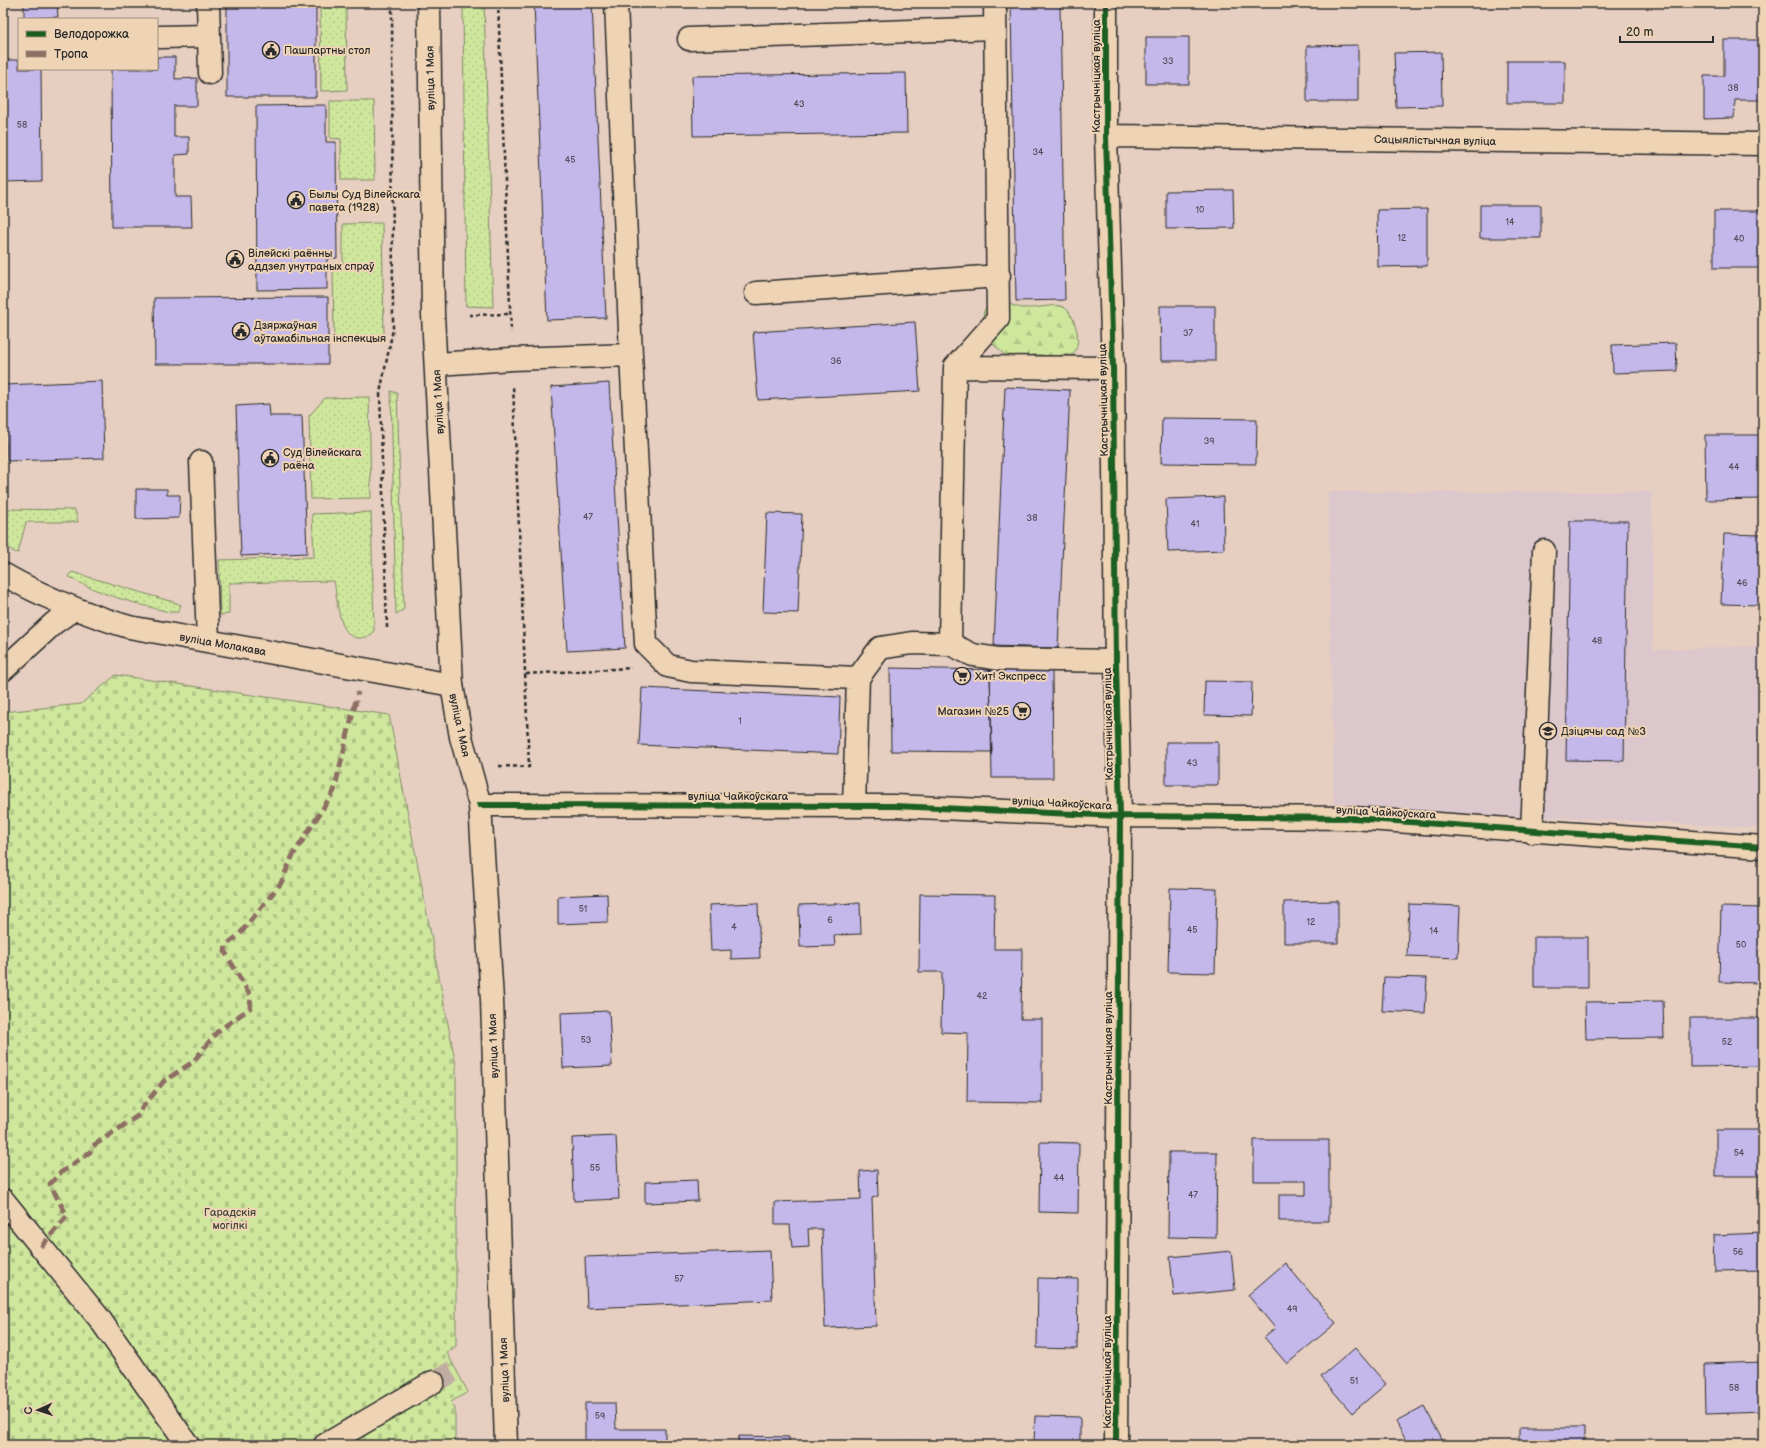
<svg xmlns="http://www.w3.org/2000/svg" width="1766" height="1448" font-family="'Balsamiq Sans',sans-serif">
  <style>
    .built { fill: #dcc7cd }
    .grass { fill: url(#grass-dots); stroke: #7d8964 }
    .forest { fill: url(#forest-firs); stroke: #7d8964 }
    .cemetery { fill: url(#cemetery-stones); stroke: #7d8964 }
    .building { fill: #c4b8ea; stroke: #2b2b2b }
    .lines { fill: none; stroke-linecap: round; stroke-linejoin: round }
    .minor-tunnel { stroke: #c1ada2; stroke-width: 22; stroke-dasharray: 22 11; stroke-linecap: butt }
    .minor-casing { stroke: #2b2b2b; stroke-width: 25 }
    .major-casing { stroke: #2b2b2b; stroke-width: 25 }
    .path { stroke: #2b2b2b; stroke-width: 2.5; stroke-dasharray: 4 3; stroke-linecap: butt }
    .minor { stroke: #eed3b5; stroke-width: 22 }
    .major { stroke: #eed3b5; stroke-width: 22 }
    .quiet { stroke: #8d6e63; stroke-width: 5; stroke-dasharray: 10 5; stroke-linecap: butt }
    .cycleway-casing { stroke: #eed3b5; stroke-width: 8 }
    .cycleway { stroke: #1b5e20; stroke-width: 6 }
    .labels { text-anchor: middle; stroke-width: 4; stroke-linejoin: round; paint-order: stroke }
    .number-label { font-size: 9px; fill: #514e5b }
    .poi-label { font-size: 11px; fill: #2b2b2b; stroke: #eed3b5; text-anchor: start }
    .street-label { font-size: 11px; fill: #2b2b2b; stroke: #eed3b5 }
    .park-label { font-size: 11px; fill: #44473c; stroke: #eed3b5 }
  </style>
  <defs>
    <pattern id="grass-dots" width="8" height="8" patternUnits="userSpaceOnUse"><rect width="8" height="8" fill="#cfe79d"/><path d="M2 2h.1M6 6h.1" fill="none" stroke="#b2c687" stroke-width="1.8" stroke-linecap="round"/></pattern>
    <pattern id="forest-firs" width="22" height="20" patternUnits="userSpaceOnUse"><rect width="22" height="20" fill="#cfe79d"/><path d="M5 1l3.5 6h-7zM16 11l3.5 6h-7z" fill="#b2c687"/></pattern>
    <pattern id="cemetery-stones" width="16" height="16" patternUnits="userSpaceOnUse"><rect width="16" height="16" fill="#cfe79d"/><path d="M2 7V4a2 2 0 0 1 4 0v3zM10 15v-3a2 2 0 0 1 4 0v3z" fill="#b2c687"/></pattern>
  </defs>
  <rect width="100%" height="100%" fill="#e6cec0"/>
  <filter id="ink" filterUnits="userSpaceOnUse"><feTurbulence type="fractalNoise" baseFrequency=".025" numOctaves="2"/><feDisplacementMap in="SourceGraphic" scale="8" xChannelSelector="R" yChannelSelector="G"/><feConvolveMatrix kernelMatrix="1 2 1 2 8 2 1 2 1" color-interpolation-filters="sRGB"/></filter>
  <g filter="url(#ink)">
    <path class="built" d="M1328,492H1652L1653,650L1763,646V828L1561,817L1334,812Z"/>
    <path class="grass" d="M320,3H346L347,90L321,91Z
      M463,3H484L493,307L466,306Z
      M330,101H374L375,180H341V139L330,138Z
      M382,223L384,337L334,339L333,264H343V224Z
      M391,391L397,393L404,609L396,614Z
      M369,397L371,498L311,499L309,416L325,398Z
      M3,509L75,510L78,522H26L18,553L14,552L3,544Z
      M371,512L374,630L371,635C337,651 338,599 334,581L229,583V614L220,615L219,560L314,557L312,514Z
      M72,572L173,602L181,605L178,612H169C135,603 99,595 68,576Z"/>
    <path class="forest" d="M1003,302C1010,304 1018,308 1024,308C1053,309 1068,293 1077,332C1078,341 1078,349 1072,356L1064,354L1052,359L1042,355H1033L1024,360L1007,357L991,342L983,319L984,310L990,305Z"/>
    <path class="cemetery" d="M116,675L389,715L456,1066V1346L447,1353L468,1392L451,1402L455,1409V1445H3V712L81,704Z"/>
    <path class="building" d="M24,3H57L58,17L24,18Z
      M227,3H316V97H227Z
      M534,3H592L606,318L547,320Z
      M1011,3H1060L1065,300L1016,301Z
      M1146,37H1189V84H1146Z
      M1724,40H1762V100H1735L1734,118L1704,119V76H1724Z
      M1358,45V102H1307V46Z
      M1441,52L1442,106L1396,107L1394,53Z
      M157,57H175V79L197,78V106H174V137H189V154L175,155V197H191L192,227H112L111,69H157Z
      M3,60H19V69H41L42,181L3,182Z
      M1507,61H1565V103H1507Z
      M906,73L907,133L693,136L692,76Z
      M326,105V142H336L337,258H327V289L257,290L256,106Z
      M1233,190L1234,228L1166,229V191Z
      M1480,205H1541V238H1480Z
      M1427,209V266L1378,267L1377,210Z
      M1714,211H1763V268H1714Z
      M328,297V364H155L154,298Z
      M1160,306H1215V361H1161Z
      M915,322L920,391L758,400L753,332Z
      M1676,343L1677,371L1613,373L1612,345Z
      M102,381L104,458L7,461L4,385Z
      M609,383L625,648L567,651L551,387Z
      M1005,387L1070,390L1058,648L994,646Z
      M269,404L270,416H302L307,553L241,556L236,406Z
      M1162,418L1257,419L1256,464L1161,463Z
      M1705,435H1763V499L1706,500Z
      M136,489H167V495H180L179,518L136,519Z
      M1223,497L1224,550L1168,552L1166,499Z
      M767,513L802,514L798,613L763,612Z
      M1570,521H1628L1624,761L1566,760Z
      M1724,534L1763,535L1762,605L1721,604Z
      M890,668L990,670L992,752L891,751Z
      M990,670L1052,671L1053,778H992Z
      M1205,681L1252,682L1251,716L1204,715Z
      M642,688L840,697L838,754L639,745Z
      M1166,742H1218V785H1166Z
      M1170,888L1217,889L1215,973L1168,972Z
      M607,894L608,922L558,924V896Z
      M920,894L995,895L994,949H1022L1021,1019H1042V1103L967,1102L968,1033L941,1032L942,972H919Z
      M1338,901V943H1284V902Z
      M758,903L760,958L731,959V950L711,951L709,905Z
      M860,903L861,934L834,935L835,946L800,947L799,905Z
      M1409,904L1460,906L1458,958L1407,956Z
      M1721,907L1763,908V983L1719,982Z
      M1534,937H1588V988H1534Z
      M1384,977L1427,978L1425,1013L1382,1011Z
      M1663,1001L1664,1038L1586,1039L1585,1002Z
      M609,1011L612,1066L563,1068L561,1013Z
      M1690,1018H1763V1066L1690,1067Z
      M1716,1130H1763V1176H1716Z
      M616,1136L619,1199L574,1201L572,1138Z
      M1254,1140H1329V1221H1279V1195H1306V1181H1254Z
      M1040,1142L1079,1143L1078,1213L1039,1212Z
      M1169,1152H1217L1216,1238L1168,1237Z
      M877,1170L878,1196L872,1198L876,1326L825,1328L822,1229H808L809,1247L792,1248L790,1225H775V1202L861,1199L860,1171Z
      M697,1180L698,1201L645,1203V1182Z
      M1763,1233V1270L1714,1271L1713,1235Z
      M770,1250L772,1300L587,1308L585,1257Z
      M1231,1251L1235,1290L1174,1296L1170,1257Z
      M1285,1263L1336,1323L1287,1364L1264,1337L1275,1328L1248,1295Z
      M1038,1278L1078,1279L1077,1349L1037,1348Z
      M1355,1348L1386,1384L1352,1413L1321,1377Z
      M1763,1361V1413L1706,1415L1705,1363Z
      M585,1403H615L616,1429H665V1445H585Z
      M1424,1406L1445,1445H1409L1396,1421Z
      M1035,1416L1080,1417V1445H1034Z
      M1519,1428H1584V1445H1519Z
      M739,1436L789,1437V1445H738Z
      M902,1441L952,1442V1445H902Z"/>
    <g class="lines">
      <path class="minor-tunnel" d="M433,1382L460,1368"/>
      <defs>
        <path id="minor" d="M208,3L210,73
          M429,3L433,315L452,685
          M616,3L631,355L646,644L668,666L691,671L858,678
          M1106,3V136L1113,368L1116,661L1120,816L1116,1445
          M160,37L208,36
          M689,39L995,28
          M1106,136L1763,144
          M756,293L999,276
          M437,364L512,359L631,355
          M955,367L1113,368
          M201,462L208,640
          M950,644L973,655L999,659L1116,661
          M3,670L54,623L74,609
          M480,805L895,806L1120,816L1353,818L1763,847
          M854,806L858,678L880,648L912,643L950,644L955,367L998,319L995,3
          M1532,832L1544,551
          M3,1200L99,1318L188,1445
          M325,1445L433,1382"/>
        <path id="major" d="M3,574C43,597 85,614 129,627L452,685L461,737L480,805L492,1000L506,1445"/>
      </defs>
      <use href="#minor" class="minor-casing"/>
      <use href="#major" class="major-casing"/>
      <path class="path" d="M498,3L511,332
        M469,315L509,314
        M387,628L380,393L393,329L392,3
        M526,674L631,668
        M499,766L529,767L513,385"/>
      <use href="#minor" class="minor"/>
      <use href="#major" class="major"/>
      <path class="quiet" d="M41,1247L67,1216L50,1184L59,1174L90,1152L93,1146L139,1115L142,1108L164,1081L193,1062L217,1032L250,1008L251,997L225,952L226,945L239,935L281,883L292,857L334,791L358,692"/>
      <defs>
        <path id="cycleway" d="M1106,3V136L1113,368L1116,661L1120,816L1116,1445
          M480,805L895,806L1120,816L1353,818L1763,847"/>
      </defs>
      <use href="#cycleway" class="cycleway-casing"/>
      <use href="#cycleway" class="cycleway"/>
    </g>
  </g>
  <defs>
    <symbol id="civic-ring" viewBox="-11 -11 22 22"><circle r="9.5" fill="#eed3b5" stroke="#2b2b2b" stroke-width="1.5"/><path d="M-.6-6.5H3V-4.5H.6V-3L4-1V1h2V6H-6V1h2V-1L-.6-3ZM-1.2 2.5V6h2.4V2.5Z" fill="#2b2b2b"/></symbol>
    <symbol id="supermarket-ring" viewBox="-11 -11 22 22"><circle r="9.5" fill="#eed3b5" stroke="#2b2b2b" stroke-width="1.5"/><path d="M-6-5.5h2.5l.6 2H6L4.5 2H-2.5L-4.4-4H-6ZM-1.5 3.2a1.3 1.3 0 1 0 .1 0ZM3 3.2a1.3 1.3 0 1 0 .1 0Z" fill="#2b2b2b"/></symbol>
    <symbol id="school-ring" viewBox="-11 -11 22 22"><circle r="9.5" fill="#eed3b5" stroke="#2b2b2b" stroke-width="1.5"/><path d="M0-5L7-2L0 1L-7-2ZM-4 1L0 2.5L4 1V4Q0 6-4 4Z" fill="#2b2b2b"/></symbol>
  </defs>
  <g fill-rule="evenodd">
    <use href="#civic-ring" x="261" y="40" width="20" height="20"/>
    <use href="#civic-ring" x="286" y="190" width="20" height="20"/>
    <use href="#civic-ring" x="225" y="249" width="20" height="20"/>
    <use href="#civic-ring" x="231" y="321" width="20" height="20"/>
    <use href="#civic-ring" x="260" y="448" width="20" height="20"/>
    <use href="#supermarket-ring" x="952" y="666" width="20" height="20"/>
    <use href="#supermarket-ring" x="1012" y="701" width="20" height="20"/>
    <use href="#school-ring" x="1538" y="721" width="20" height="20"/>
  </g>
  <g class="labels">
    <g class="number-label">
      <text x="1168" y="64">33</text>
      <text x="1733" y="91">38</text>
      <text x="799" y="107">43</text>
      <text x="22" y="128">58</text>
      <text x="1038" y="155">34</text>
      <text x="570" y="163">45</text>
      <text x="1200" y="213">10</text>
      <text x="1510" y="225">14</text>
      <text x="1402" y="241">12</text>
      <text x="1739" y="242">40</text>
      <text x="1188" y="336">37</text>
      <text x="836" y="364">36</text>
      <text x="1209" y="444">39</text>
      <text x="1734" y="470">44</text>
      <text x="588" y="520">47</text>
      <text x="1032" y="521">38</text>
      <text x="1195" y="527">41</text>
      <text x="1742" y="586">46</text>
      <text x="1597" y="644">48</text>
      <text x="740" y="724">1</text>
      <text x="1192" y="766">43</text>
      <text x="583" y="912">51</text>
      <text x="830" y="923">6</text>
      <text x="1311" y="925">12</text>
      <text x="734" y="930">4</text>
      <text x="1192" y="933">45</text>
      <text x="1434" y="934">14</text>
      <text x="1741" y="948">50</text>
      <text x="982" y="999">42</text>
      <text x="586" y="1043">53</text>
      <text x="1727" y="1045">52</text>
      <text x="1739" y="1156">54</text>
      <text x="595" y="1171">55</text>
      <text x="1059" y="1181">44</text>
      <text x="1193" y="1198">47</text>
      <text x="1738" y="1255">56</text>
      <text x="679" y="1282">57</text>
      <text x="1292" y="1312">49</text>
      <text x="1354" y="1384">51</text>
      <text x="1734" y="1391">58</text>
      <text x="600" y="1419">59</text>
    </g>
    <g class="poi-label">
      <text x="284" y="54">Пашпартны стол</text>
      <text x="309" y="198">Былы Суд Вілейскага<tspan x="309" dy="13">павета (1928)</tspan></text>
      <text x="248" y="257">Вілейскі раённы<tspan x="248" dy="13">аддзел унутраных спраў</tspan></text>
      <text x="254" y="329">Дзяржаўная<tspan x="254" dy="13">аўтамабільная інспекцыя</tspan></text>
      <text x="283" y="456">Суд Вілейскага<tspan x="283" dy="13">раёна</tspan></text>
      <text x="975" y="680">Хит! Экспресс</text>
      <text x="1009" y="715" text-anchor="end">Магазин №25</text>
      <text x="1561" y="735">Дзіцячы сад №3</text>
    </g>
    <g class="street-label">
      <text transform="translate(1096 76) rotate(-90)" y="4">Кастрычніцкая вуліца</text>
      <text transform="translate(430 78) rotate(-91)" y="4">вуліца 1 Мая</text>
      <text transform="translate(1435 140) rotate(1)" y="4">Сацыялістычная вуліца</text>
      <text transform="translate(1103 400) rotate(-91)" y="4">Кастрычніцкая вуліца</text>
      <text transform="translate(438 402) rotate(-93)" y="4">вуліца 1 Мая</text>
      <text transform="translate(223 644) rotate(10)" y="4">вуліца Молакава</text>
      <text transform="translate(1108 724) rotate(-91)" y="4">Кастрычніцкая вуліца</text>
      <text transform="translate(460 725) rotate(78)" y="4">вуліца 1 Мая</text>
      <text x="738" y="800">вуліца Чайкоўскага</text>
      <text transform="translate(1062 803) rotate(3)" y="4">вуліца Чайкоўскага</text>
      <text transform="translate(1386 812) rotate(3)" y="4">вуліца Чайкоўскага</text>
      <text transform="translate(493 1046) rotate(-92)" y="4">вуліца 1 Мая</text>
      <text transform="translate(1108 1048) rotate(-90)" y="4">Кастрычніцкая вуліца</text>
      <text transform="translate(504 1370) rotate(-92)" y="4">вуліца 1 Мая</text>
      <text transform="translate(1107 1372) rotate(-90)" y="4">Кастрычніцкая вуліца</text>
    </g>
    <g class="park-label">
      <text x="230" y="1216">Гарадскія<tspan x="230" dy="13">могілкі</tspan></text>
    </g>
  </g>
  <rect width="1766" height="1448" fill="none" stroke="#eed3b5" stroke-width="16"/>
  <rect x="8" y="8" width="1750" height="1432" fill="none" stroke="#2b2b2b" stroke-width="1.5" filter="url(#ink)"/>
  <rect x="18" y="18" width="140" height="52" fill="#eed3b5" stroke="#a0907e"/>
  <rect x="26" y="31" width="20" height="6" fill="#1b5e20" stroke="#a0907e"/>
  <text x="54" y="38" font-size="12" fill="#2b2b2b">Велодорожка</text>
  <rect x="26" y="51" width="20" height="6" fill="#8d6e63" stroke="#a0907e"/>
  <text x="54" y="58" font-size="12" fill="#2b2b2b">Тропа</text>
  <g transform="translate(38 1410) rotate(267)" stroke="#eed3b5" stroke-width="3" paint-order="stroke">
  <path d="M0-3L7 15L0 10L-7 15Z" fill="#2b2b2b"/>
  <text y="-6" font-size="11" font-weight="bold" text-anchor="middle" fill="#2b2b2b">С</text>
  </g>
  <path d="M1620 36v6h93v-6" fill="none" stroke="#2b2b2b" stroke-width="2"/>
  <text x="1626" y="36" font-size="12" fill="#2b2b2b" stroke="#eed3b5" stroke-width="3" paint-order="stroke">20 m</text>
</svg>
